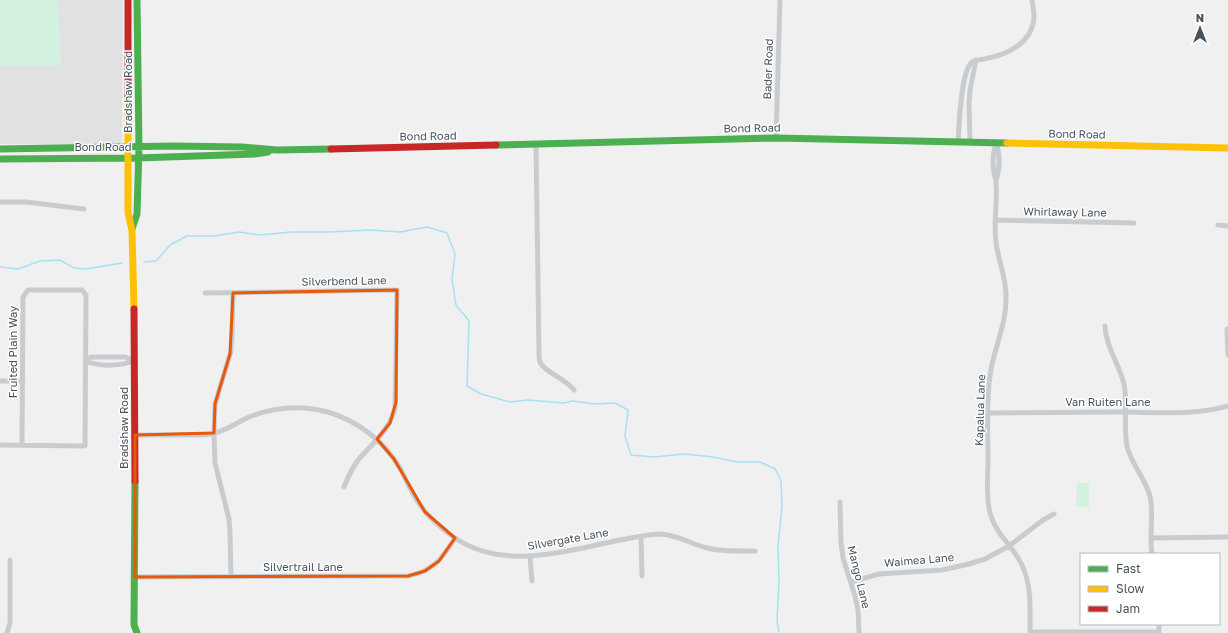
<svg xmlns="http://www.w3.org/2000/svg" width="1228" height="633" font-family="'Golos Text',sans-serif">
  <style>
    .education { fill: #e2e1e2 }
    .green { fill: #d3f1df }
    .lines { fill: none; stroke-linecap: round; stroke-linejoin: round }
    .stream { stroke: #a6e1f1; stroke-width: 1.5 }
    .street { stroke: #c9cccf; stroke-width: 5 }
    .fast { stroke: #4caf50; stroke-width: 7 }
    .slow { stroke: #ffc107; stroke-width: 7 }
    .jam { stroke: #c62828; stroke-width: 7 }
    .marked { fill: none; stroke: #e8590c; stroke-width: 3; stroke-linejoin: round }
    .labels { text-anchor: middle; stroke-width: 3; stroke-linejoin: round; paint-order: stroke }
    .street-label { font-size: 11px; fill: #46535e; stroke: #fff }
  </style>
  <rect width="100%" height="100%" fill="#f1f0f0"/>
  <path class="education" d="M0,0H123L122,145L0,144Z"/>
  <path class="green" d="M0,0H58L61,65H0Z
    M1077,483H1089V507H1076Z"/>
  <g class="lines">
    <path class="stream" d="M144,262L156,261L170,245L187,236H214L239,232L260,235L291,232H328L371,230L400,232L427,227L447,233L455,254L452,279L456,305L469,321L467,386L481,394L510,402L528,400L564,403L572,401L595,404L615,403L628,410L625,436L631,455L655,457L684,454L713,457L737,462H760L775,469L781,480L782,506L778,547L779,582L777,620L779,633
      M0,267L18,269L40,261L60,260L74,268L86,269L122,263"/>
    <path class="street" d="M776,138L780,0
      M958,142C959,126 961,73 971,63C975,59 983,60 988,58C1009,54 1032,42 1034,18C1034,12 1033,6 1032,0
      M970,142L969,103L970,90L976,60
      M996,143C993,153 992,163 994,173C994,176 996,179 996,182C998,202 993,222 996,242C998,260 1006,277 1006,295C1007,321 996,344 991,369C986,399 988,429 988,459C988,475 986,492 989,508C994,535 1011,542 1022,565C1032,586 1030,610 1030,633
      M536,144L539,352C539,355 539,359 540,362C543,371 566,379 574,390
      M996,181C1000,168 1001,156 996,143
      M0,202H26L84,209
      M995,220L1134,223
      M1218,225L1228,226
      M205,293L397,290L395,409C389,430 373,443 359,459C352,467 348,477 344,487
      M1105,326C1106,347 1119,364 1124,384C1128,405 1123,425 1127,446C1131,464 1145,478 1150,496C1154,514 1149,535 1152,554
      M1227,329L1228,355
      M86,361L91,357H125L134,361
      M86,361C100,367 120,366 134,361
      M0,381H23
      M988,413C1032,413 1075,412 1119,412C1155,412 1193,416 1228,406
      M135,435C150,435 165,435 180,435C191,435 203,436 215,433C227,430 238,422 249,417C274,407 302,405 328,412C358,421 384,441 400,468C404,475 407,483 411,490C420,509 435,524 452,536C502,572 565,551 620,540C633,538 647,534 661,534C678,535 691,544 707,548C723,552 739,551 755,551
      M0,445L85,446L86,295L82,290H28L23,297L22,445
      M840,502L841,542L843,558L855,596L858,610L859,633
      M641,536L642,576
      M1151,538L1228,537
      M530,557L532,581
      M135,577L408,576C433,571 442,559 455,538
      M231,577L230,532L229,519L215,463L214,433L215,404L231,351L232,336L233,293
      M851,582L879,574L942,570L969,564L985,559L1009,546L1043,520L1054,514
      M1159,624V633
      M1030,632H1159
      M7,633L10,623V560"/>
    <path class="fast" d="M496,145L776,138L1007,143
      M0,149L173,146L242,147L277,150L331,149
      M0,159L138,158L255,154L268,152
      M132,229L137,214L139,147L137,0
      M135,481L134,625L137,633"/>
    <path class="slow" d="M128,96V213L132,230L134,309
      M1007,143L1228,148"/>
    <path class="jam" d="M128,0V96
      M331,149L496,145
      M134,309L135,481"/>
  </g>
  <path class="marked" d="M397,290L396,402L390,423L377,439L394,459L425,512L455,538L439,561L425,571L408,576L135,577V435L214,433L215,404L230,354L233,293Z"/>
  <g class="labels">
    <g class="street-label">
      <text transform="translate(768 69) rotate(-88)" y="4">Bader Road</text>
      <text transform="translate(128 92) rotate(-90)" y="4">Bradshaw Road</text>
      <text transform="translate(752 128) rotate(-1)" y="4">Bond Road</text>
      <text transform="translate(1077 134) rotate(1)" y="4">Bond Road</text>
      <text transform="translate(428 136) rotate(-1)" y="4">Bond Road</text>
      <text x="103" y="151">Bond Road</text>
      <text transform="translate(1065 212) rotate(1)" y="4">Whirlaway Lane</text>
      <text transform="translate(344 281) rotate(-1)" y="4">Silverbend Lane</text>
      <text transform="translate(13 352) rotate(-90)" y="4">Fruited Plain Way</text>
      <text x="1108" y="406">Van Ruiten Lane</text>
      <text transform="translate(980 410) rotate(-88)" y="4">Kapalua Lane</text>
      <text transform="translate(124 428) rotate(-90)" y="4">Bradshaw Road</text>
      <text transform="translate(568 539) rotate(-10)" y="4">Silvergate Lane</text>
      <text transform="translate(919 560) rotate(-5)" y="4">Waimea Lane</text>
      <text x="303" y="571">Silvertrail Lane</text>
      <text transform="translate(859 577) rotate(76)" y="4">Mango Lane</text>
    </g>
  </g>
  <rect x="1080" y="553" width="140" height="72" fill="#ffffff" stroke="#b5babf"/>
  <rect x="1088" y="566" width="20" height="6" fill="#4caf50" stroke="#b5babf"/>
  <text x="1116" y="573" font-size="12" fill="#46535e">Fast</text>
  <rect x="1088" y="586" width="20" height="6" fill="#ffc107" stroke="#b5babf"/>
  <text x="1116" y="593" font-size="12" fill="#46535e">Slow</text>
  <rect x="1088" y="606" width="20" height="6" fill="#c62828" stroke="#b5babf"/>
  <text x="1116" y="613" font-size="12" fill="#46535e">Jam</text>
  <g transform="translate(1200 28)" stroke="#ffffff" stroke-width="3" paint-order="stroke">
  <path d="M0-3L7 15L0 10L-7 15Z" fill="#46535e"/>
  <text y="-6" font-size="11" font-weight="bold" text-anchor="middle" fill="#46535e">N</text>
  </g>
</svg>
